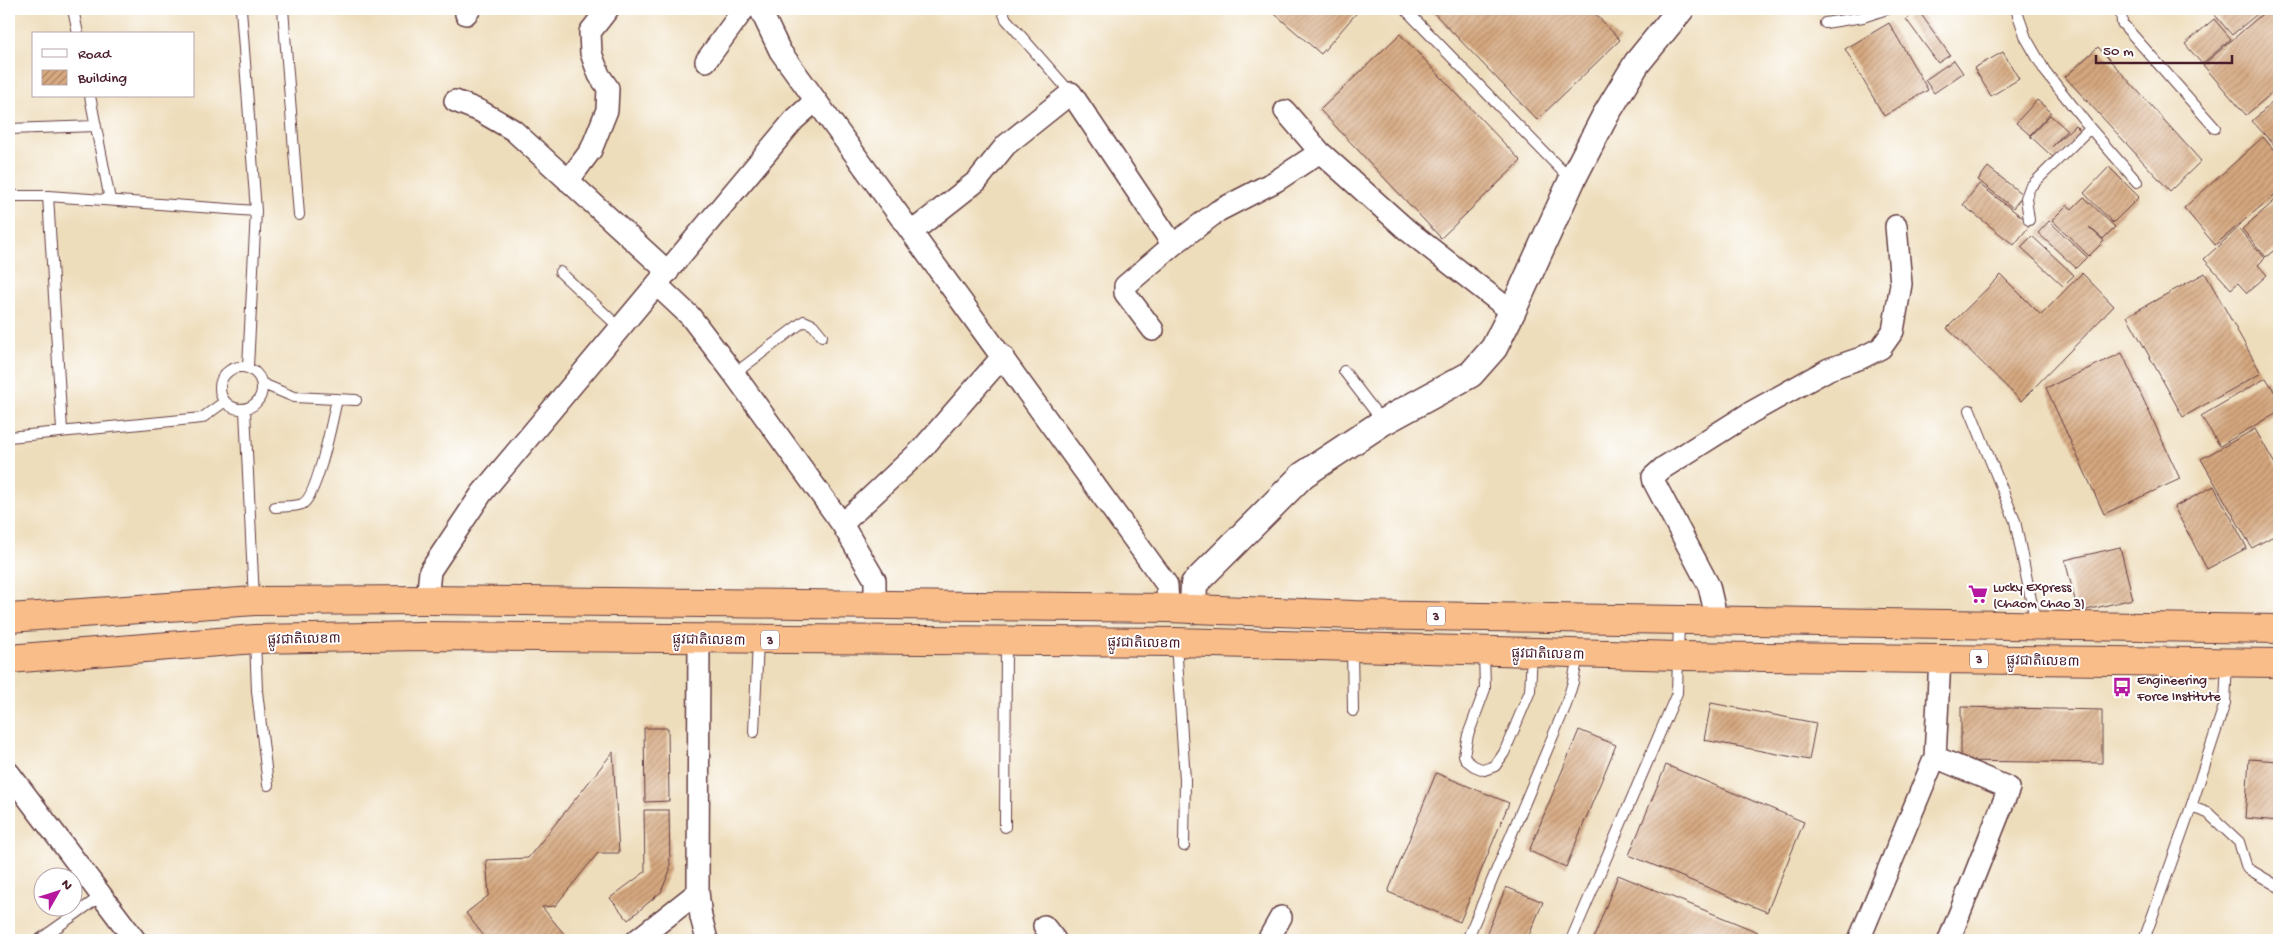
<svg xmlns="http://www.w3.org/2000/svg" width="2288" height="949" font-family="'Gochi Hand','Noto Sans Khmer',sans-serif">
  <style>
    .building { fill: url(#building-hatch) }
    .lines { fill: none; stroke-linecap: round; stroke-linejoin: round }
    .service-casing { stroke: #633c41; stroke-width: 12 }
    .minor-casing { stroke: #633c41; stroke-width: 24 }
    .tertiary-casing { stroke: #633c41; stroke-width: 29 }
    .trunk-casing { stroke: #633c41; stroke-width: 30 }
    .service { stroke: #fff; stroke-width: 10 }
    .minor { stroke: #fff; stroke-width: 21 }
    .tertiary { stroke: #fff; stroke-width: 26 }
    .trunk { stroke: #f8bd89; stroke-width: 28 }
    .labels { text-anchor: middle; stroke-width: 4; stroke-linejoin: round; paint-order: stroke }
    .shield { fill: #fff; stroke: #80626b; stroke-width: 1 }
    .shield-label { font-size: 12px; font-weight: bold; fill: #4a1f2b }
    .poi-label { font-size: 14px; fill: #4a1f2b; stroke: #fff; text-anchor: start }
    .street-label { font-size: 14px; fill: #4a1f2b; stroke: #fff }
  </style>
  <defs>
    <pattern id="building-hatch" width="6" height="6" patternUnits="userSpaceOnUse" patternTransform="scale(1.25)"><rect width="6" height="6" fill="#d5a87f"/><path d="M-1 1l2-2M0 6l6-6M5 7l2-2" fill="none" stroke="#af8868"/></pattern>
  </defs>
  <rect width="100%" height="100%" fill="#fff"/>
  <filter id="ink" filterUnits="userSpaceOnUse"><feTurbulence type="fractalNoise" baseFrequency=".02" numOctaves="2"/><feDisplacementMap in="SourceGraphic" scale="10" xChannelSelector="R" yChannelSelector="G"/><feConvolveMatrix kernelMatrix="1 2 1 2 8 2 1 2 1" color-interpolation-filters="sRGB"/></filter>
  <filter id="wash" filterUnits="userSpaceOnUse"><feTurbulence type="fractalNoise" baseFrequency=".0096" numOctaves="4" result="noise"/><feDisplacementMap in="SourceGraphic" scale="20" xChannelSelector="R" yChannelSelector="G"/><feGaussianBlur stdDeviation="1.12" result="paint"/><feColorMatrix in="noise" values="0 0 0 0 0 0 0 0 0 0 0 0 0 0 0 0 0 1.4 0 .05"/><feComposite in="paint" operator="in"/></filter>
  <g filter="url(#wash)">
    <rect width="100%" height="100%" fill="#edb"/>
    <g id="blocks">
      <path class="building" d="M1269,9H1360L1321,54Z
        M1430,9H1591L1620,40L1537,120Z
        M2220,9H2263L2232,35L2214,14Z
        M2268,9H2279V87L2246,115L2203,65Z
        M1918,10L1950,55L1938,63L1906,19Z
        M2214,19L2231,39L2202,64L2185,44Z
        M1889,23L1928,90L1884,116L1845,49Z
        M1400,34L1521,161L1441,238L1320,110Z
        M2098,47L2201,161L2170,191L2065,77Z
        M2003,52L2019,79L1991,96L1974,68Z
        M1954,60L1963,73L1934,93L1925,80Z
        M2037,100L2051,112L2030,135L2016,123Z
        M2274,101L2279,106V150L2252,121Z
        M2050,115L2067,130L2052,147L2075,125L2083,133L2056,160L2030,136Z
        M2263,137L2279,156V191L2215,245L2184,208Z
        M1988,167L2023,195L2013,208L1978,180Z
        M2109,167L2139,197L2113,223L2084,193Z
        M1979,184L2031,224L2014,245L1963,205Z
        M2084,197L2115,227L2103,239L2089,227L2104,241L2089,256L2052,220L2067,205L2072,209Z
        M2279,197V246L2266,257L2242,229Z
        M2049,221L2087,257L2076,268L2038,233Z
        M2238,228L2265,258L2258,265L2267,275L2247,293L2238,283L2231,289L2204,259Z
        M2032,236L2074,275L2063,286L2021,247Z
        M2082,273L2114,306L2021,401L1947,328L2001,275L2041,315Z
        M2205,273L2261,373L2183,417L2127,316Z
        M2122,353L2180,479L2104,514L2046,388Z
        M2266,378L2279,399V411L2220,446L2201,416Z
        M2255,429L2279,471V533L2252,548L2201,459Z
        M2214,486L2247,548L2207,569L2174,507Z
        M2120,547L2133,599L2078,612L2065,560Z
        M1711,703L1816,723L1809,760L1704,740Z
        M1961,707L2102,710V763L1961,761Z
        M644,728H668L669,801L645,802Z
        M1579,730L1616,745L1566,867L1529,851Z
        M613,752L619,853H598L555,906L542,907L569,940H487L466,913L489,895L486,860L528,858Z
        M2249,759L2279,761V821L2245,818Z
        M1666,765L1804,822L1767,912L1629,855Z
        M1436,773L1509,803L1460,922L1388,892Z
        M644,810H669L670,870L661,892L628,920L610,898L645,872Z
        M1618,875L1758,932L1755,940H1593Z
        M1506,887L1543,902L1527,940H1484Z"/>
    </g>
  </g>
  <g filter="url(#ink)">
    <use href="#blocks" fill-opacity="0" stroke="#633c41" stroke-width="1"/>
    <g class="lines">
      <defs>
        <path id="service" d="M73,9L78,34
          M241,9L256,211L248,367
          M283,9L299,215
          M1005,9L1003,12L1006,19L1071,93
          M1405,9L1571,180
          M2016,9L2026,38L2045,71L2090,128L2137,182
          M2121,9L2122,23L2215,128
          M1825,23L1863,17L1887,9
          M90,96L110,200
          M9,129L96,126
          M9,196H48
          M2029,220L2026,198L2030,187L2090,128
          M560,272L620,328
          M220 388a21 21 0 1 1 42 0a21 21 0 1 1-42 0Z
          M1344,371L1383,422
          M734,374L804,321L813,325L822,336
          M263,384L294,397L356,400
          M245,410L254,600
          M1970,410L2015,521L2036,624
          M62,430L48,196L256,211
          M9,437L202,418L224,402
          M275,507C283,506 295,507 302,504C317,498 333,417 337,399
          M255,640L257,691L268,785
          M1176,643L1185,780L1184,846
          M1352,648L1353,711
          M1484,652L1485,689L1468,735L1464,755L1466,760L1474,766L1484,770L1495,766L1504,753L1530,691L1532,654
          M754,732L758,641
          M2191,807L2208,813L2239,842L2247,868L2279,887
          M1005,827L1006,642
          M39,940L101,896
          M1467,940L1566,705L1573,682L1578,655
          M1571,940L1677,693L1679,621
          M2144,940L2191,807L2225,703L2227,662"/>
        <path id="minor" d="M760,9L780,51L1167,585L1168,608
          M466,14L470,9
          M706,61L744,9
          M455,101L480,111L513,130L668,272
          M1285,111L1320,152L1407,230L1512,312
          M568,181L591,150L607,110L608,88L599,75L591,53L590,32L608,9
          M912,232L977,181L1006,145L1071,93L1173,245
          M657,285L690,316L734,374L842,524L875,580V604
          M1153,330L1125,293V286L1173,245L1218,211L1276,181L1320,152
          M842,524L922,449L1003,356
          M427,600L430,571L482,493L794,120L815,101
          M1717,621L1709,586L1654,482L1653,477L1663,468L1750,413L1829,369L1861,358L1881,348L1893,331L1901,284L1896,226
          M699,638L698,892L701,917L707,940
          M1935,757L2009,788L1949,940
          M9,773L135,940
          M1044,926L1055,940
          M637,940L698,892
          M1268,940L1281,917
          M1859,940L1935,757L1940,659"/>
        <path id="tertiary" d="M1193,610L1194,584L1303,475L1383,422L1471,374L1494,348L1512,312L1572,180L1605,116L1637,63L1681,9"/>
        <path id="trunk" d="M9,618L255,601L427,600L1168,608L1354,615L2279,629
          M9,659L255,639L423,636L1176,642L1678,656L2279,663"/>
      </defs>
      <use href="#service" class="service-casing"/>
      <use href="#minor" class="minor-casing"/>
      <use href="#tertiary" class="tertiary-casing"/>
      <use href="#trunk" class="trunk-casing"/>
      <use href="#service" class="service"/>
      <use href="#minor" class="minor"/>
      <use href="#tertiary" class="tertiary"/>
      <use href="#trunk" class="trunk"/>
    </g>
  </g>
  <defs>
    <symbol id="supermarket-bare" viewBox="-9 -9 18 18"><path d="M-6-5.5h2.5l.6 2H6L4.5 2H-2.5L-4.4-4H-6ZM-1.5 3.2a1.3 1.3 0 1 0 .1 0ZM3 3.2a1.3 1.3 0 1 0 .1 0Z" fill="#b5179e" stroke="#fff" stroke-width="2.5" paint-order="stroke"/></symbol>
    <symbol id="bus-bare" viewBox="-9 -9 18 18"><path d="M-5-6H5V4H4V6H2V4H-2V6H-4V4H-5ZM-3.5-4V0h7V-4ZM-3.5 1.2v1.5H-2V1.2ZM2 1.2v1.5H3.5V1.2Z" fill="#b5179e" stroke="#fff" stroke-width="2.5" paint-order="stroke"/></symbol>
  </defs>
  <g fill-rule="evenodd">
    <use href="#supermarket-bare" x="1964" y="580" width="28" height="28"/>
    <use href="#bus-bare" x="2108" y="673" width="28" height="28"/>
  </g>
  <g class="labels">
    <g class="shield">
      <rect x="1427" y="606.5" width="18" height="19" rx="4"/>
      <rect x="761" y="630.5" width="18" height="19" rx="4"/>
      <rect x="1970" y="649.5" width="18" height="19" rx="4"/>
    </g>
    <g class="shield-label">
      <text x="1436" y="620">3</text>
      <text x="770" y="644">3</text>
      <text x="1979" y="663">3</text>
    </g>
    <g class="poi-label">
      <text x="1993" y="591">Lucky Express<tspan x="1993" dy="16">(Chaom Chao 3)</tspan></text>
      <text x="2137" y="684">Engineering<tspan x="2137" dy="16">Force Institute</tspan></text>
    </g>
    <g class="street-label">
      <text transform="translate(304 638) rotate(-1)" y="5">ផ្លូវជាតិលេខ៣</text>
      <text transform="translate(709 639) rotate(1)" y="5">ផ្លូវជាតិលេខ៣</text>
      <text transform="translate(1144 642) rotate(1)" y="5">ផ្លូវជាតិលេខ៣</text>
      <text transform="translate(1548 653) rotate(1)" y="5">ផ្លូវជាតិលេខ៣</text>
      <text transform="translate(2043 660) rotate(1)" y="5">ផ្លូវជាតិលេខ៣</text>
    </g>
  </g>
  <rect width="2288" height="949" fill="none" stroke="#fff" stroke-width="30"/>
  <rect x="32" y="32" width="162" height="65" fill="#ffffff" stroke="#b7a5aa"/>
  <rect x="42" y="49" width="25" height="8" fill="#ffffff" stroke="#b7a5aa"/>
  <text x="78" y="58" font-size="15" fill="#4a1f2b">Road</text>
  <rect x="42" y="70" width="25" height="15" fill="url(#building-hatch)" stroke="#b7a5aa"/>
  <text x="78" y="82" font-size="15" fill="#4a1f2b">Building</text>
  <g transform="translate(58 892) rotate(51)"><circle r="24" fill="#ffffff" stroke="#b7a5aa"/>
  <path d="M0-4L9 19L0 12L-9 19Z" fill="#b5179e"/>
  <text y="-8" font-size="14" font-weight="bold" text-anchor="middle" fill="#4a1f2b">N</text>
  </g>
  <path d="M2096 55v8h136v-8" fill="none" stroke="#4a1f2b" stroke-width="2.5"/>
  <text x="2103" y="55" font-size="15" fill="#4a1f2b" stroke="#ffffff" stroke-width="4" paint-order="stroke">50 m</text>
</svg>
